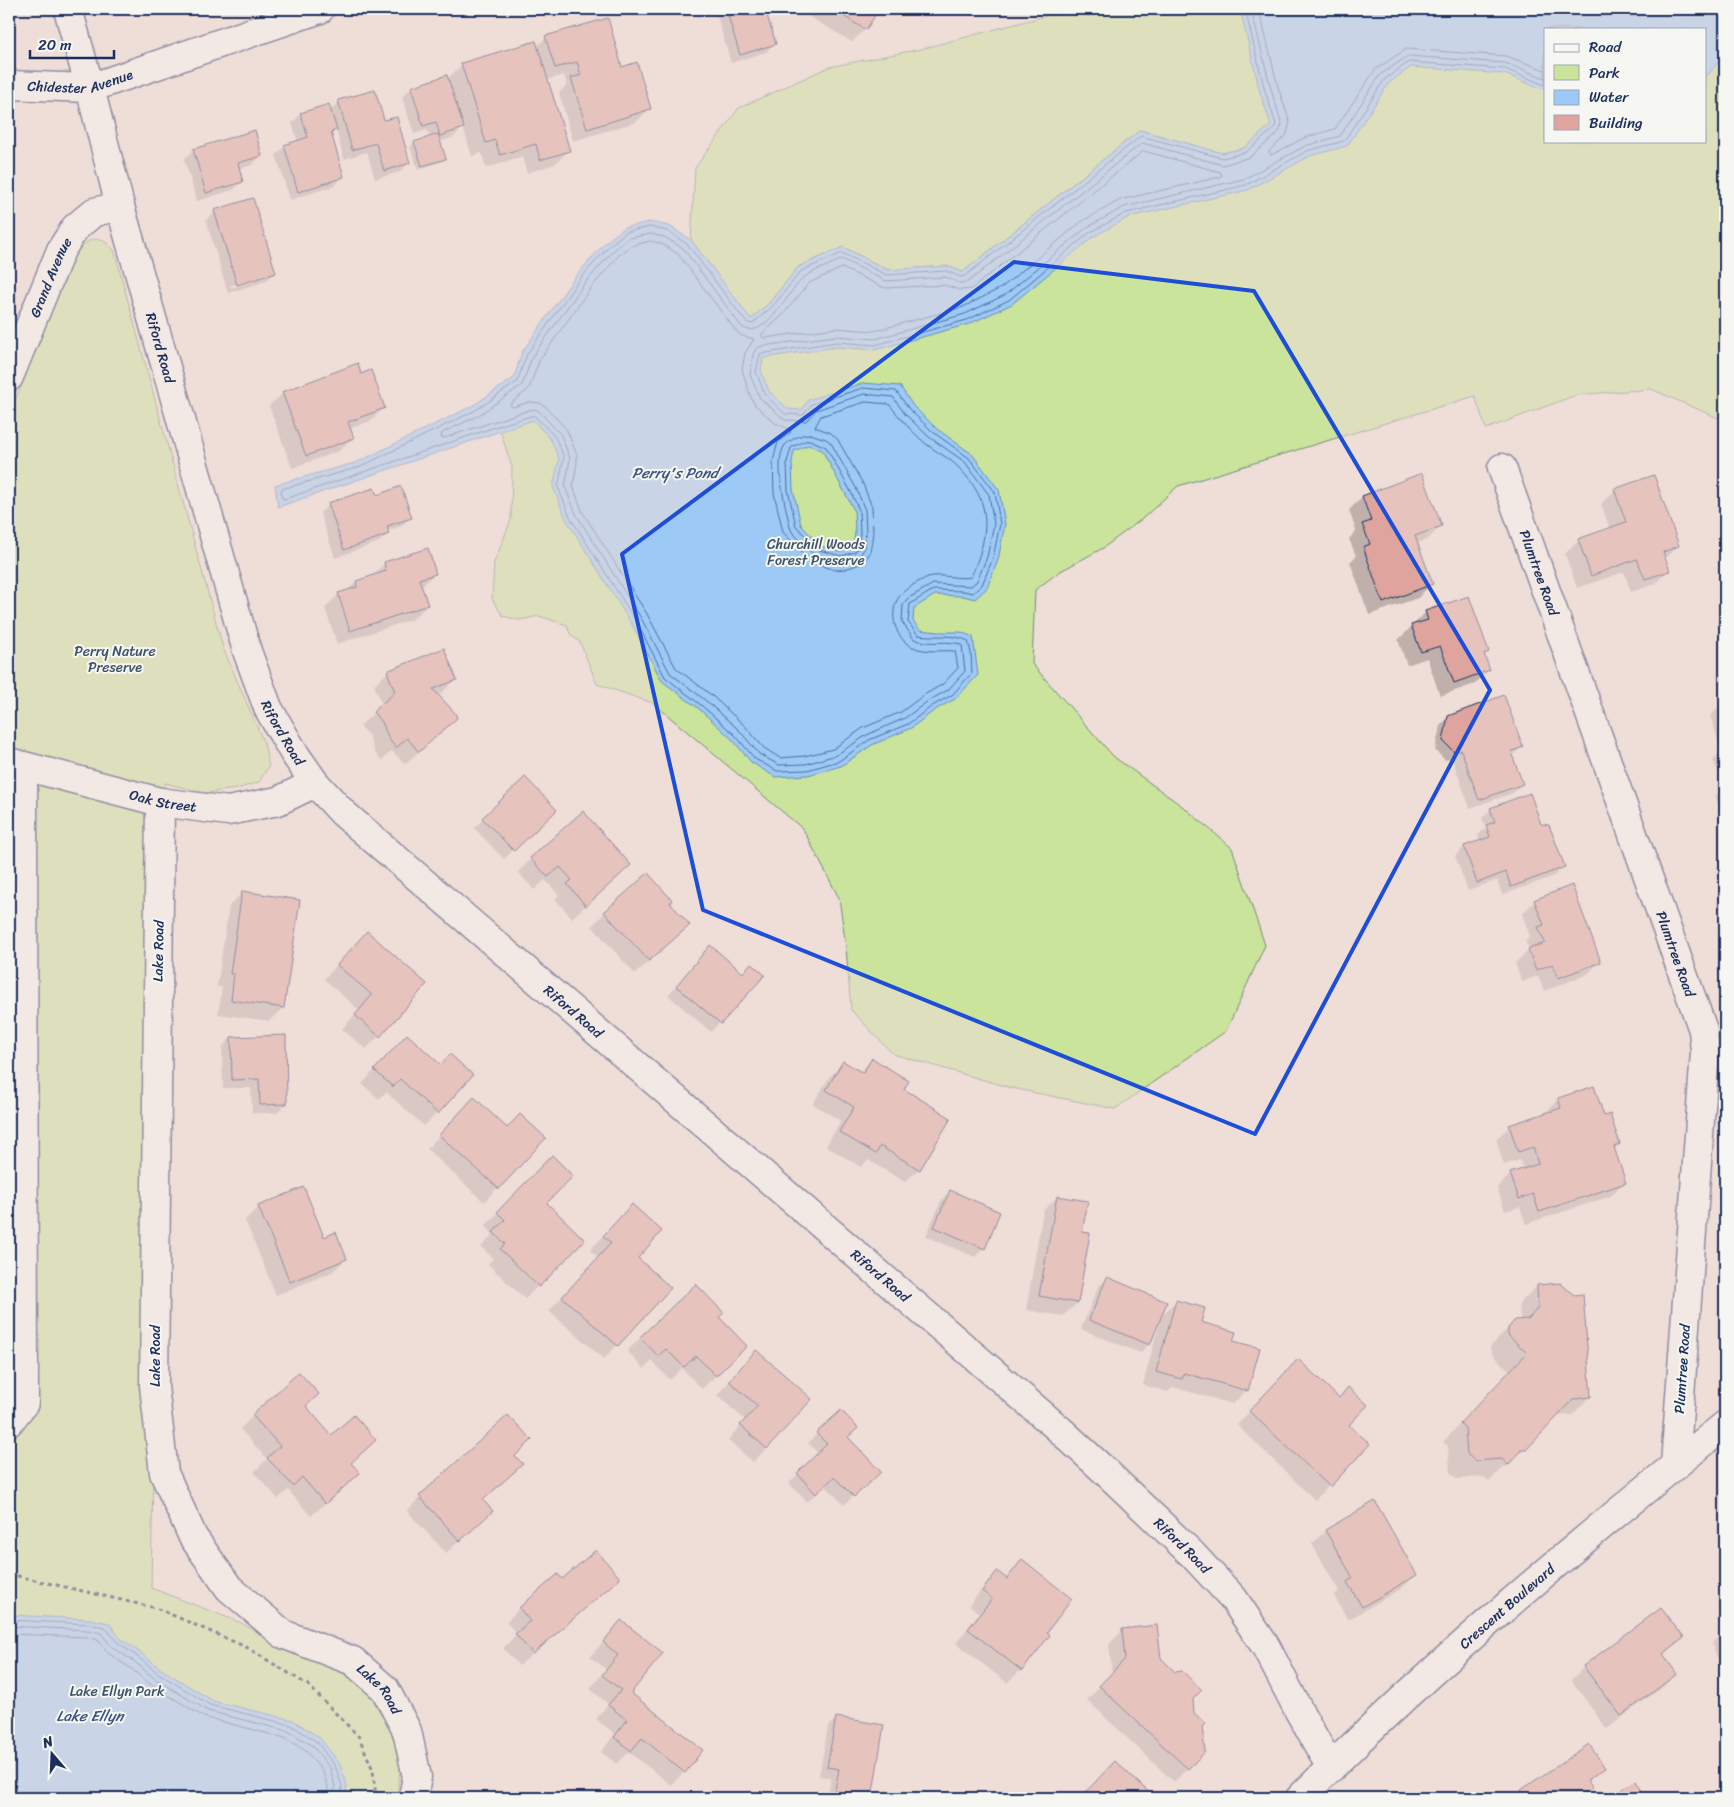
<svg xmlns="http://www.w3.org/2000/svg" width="1734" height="1807" font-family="Sriracha,sans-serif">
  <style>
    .green { fill: #cae49b; stroke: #728a7c; fill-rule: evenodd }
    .water { fill: #9cc9f6; stroke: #688bb9; fill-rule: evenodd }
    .shadow { fill: #0003; fill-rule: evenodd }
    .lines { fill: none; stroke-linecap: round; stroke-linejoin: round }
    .shore { stroke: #4f6d9b; stroke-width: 1 }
    .building { fill: #dea49d; stroke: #1b2f5e }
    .minor-casing { stroke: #1b2f5e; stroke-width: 31 }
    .path { stroke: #1b2f5e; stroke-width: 3; stroke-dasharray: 4 4; stroke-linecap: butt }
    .minor { stroke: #f6f6f2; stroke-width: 28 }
    .marked { fill: none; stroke: #1d4ed8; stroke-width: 4; stroke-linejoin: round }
    .labels { text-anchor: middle; stroke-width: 4; stroke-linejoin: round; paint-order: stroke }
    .street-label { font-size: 14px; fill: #1b2f5e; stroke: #f6f6f2 }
    .park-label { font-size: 14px; fill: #3e536a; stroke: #f6f6f2 }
    .water-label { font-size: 15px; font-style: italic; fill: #3b5684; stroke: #f6f6f2 }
  </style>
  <rect width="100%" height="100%" fill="#efddd8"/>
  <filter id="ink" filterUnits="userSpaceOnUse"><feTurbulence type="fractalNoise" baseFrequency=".02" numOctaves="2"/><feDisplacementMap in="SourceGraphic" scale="10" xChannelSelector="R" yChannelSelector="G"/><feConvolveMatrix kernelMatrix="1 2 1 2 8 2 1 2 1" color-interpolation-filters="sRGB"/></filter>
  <g filter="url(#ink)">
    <path class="green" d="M1072,9H1725V421L1651,389L1576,395L1486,429L1475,396L1178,486L1142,519L1103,548L1059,572L1035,590L1032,664L1114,757L1186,809L1232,848L1265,945L1226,1031L1115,1109L1012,1088L893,1054L851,1010L846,947L839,898L803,829L653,703L597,684L580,642L570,634L567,625L539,616L519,620L503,616L492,599L494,563L511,520L512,467L498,424L757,339L898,325L1244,148L1222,153L1140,130L963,272L947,266L888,270L843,247L798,267L769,303L751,320L691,240L695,168L739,108L829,67L921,49ZM1545,29H1705V141H1545Z
      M102,239L114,250L223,648L264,743L269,766L259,782L237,789L206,793L165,783L151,1588L239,1622L295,1653L340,1671L370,1695L389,1726L401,1760L397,1798H9V1398L13,1393V773L12,744L9,742V415L77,250L90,240Z"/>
    <path class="water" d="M1240,9H1725V52L1710,73L1705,76V29H1545V90L1504,74L1411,67L1389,83L1347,146L1310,156L1248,190L1129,217L1093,237L1012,304L969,324L875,350L836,347L763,358L761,371L769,391L788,409L802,410L808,400L863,383L900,386L913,406L937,429L972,454L999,490L1005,524L998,560L987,588L975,599L963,596L935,595L914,608L913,621L920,630L939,632H961L973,637L978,675L955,699L935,710L911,728L872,745L841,766L808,775L775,777L751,762L732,739L698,708L662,681L631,623L566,519L553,487L559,459L551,440L533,420L278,507L275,485L358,462L474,405L514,378L522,352L575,277L606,242L624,228L649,222L669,226L691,240L751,319L769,303L798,267L843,247L888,270L947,266L963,272L1140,130L1222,153L1244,148L1271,125L1260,92ZM808,445L822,450L854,510L855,533L853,547L840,552L821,546L801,525L793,489L792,462L794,451Z
      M9,1615L89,1619L109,1623L120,1638L141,1653L161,1669L213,1701L293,1720L319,1737L340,1764L347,1786L345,1798H9Z"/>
    <path class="shadow" d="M715,9H764L774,44L766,52L731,63Z
      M807,9H878L865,29L852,42L808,16L811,11Z
      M546,38L621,68L649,109L636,122L573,141L559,93L567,85L564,75L546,80L568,151L555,164L527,173L522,157L486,168L482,153L472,156L463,127L454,137L439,142L444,158L440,162L418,170L410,147L414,143L430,138L427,130L414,134L402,97L411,88L446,77L447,79L462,65L536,47Z
      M339,102L383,122L409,163L400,172L375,179L367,152L344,159L336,130L330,135L343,177L334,186L290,200L276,155L285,146L298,142L292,123L301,114L330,111Z
      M193,150L261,156L252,165L238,169L242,181L233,190L197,201L184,159Z
      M215,212L275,272L266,281L228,293L206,220ZM266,274V277L231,288L230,286Z
      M361,375L384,408L370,421L349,429L352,438L339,451L292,468L269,406L283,393Z
      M1615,490L1678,546L1664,559L1668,570L1655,584L1631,592L1624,572L1577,588L1565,554L1579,540L1610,529L1601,504Z
      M376,496L410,518L401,526L387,531L388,534L379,542L335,558L320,513L329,505Z
      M1362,497L1441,526L1427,540L1417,543L1431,584L1418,598L1369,615L1350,562L1356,556L1349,539L1356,531L1349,510Z
      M427,550L435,573L421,587L427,605L413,619L337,644L325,608L339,594L347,591L356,582L371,577L384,564Z
      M1426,612L1488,652L1483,656L1488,670L1475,684L1440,696L1427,658L1407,665L1398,640Z
      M388,672L455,679L442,693L437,695L442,731L405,764L392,751L382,760L375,753L369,736L360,726L382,705L374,685Z
      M1725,702V775L1720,777L1713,760L1722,751L1710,716Z
      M1449,717L1522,747L1512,756L1522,784L1513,793L1470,808L1452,758L1445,760L1435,750L1440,726Z
      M525,779L555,810L504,859L474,828Z
      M1725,786V824L1715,796Z
      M1491,809L1540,825L1563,867L1554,876L1502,895L1497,880L1468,891L1455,856L1464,847L1480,842L1478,835L1486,828L1482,818Z
      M531,859L616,878L572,918L555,899L559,895L545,880L534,890L518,872Z
      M242,893L283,1008L269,1021L218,1014L222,987H217L229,906Z
      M1535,901L1600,962L1586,975L1544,991L1538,976L1522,982L1515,963L1529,950L1525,941L1530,936L1522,914Z
      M668,903L675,938L635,974L592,926L605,913Z
      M367,933L379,1036L366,1049L342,1029L359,1010L324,979Z
      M702,956L742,974L751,965L763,975L711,1032L668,995Z
      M231,1038L286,1104L277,1113H252L251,1088H223L222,1047Z
      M394,1049L437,1113L424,1126L386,1092L379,1099L362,1084Z
      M872,1060L902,1090L919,1169L905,1182L868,1160L861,1167L826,1146L841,1121L813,1104L830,1076L844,1063L859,1072Z
      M1559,1099L1619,1144L1613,1150L1624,1182L1611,1196L1526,1224L1520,1207L1505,1211L1497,1188L1511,1174L1523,1170L1520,1160L1504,1165L1496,1139L1510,1126L1546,1114L1545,1113Z
      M460,1113L506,1129L544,1138L484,1202L427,1149Z
      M538,1171L545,1203L583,1240L525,1299L488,1264L493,1258L481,1247L493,1234L485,1226Z
      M950,1192L983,1248L975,1257L926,1236L941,1201Z
      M1057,1197L1081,1233L1077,1303L1063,1316L1026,1310L1043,1211Z
      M632,1206L636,1258L669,1288L604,1359L549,1311L598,1257L590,1250Z
      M259,1207L323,1238L346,1259L332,1272L276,1295L245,1220Z
      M1107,1279L1149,1344L1140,1353L1081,1329L1098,1287Z
      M695,1286L718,1317L732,1360L702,1389L682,1368L670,1380L652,1361L644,1369L627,1351Z
      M1537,1286L1573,1297L1590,1397L1572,1415L1556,1416L1507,1467H1503L1489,1482L1483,1477L1457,1479L1450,1472L1448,1446L1443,1442L1510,1371L1491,1353L1490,1347L1515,1321H1520L1519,1304Z
      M1176,1301L1200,1323L1231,1342L1247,1390L1233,1404L1173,1387L1168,1392L1143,1385L1161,1316Z
      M756,1352L767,1448L753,1462L728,1440L745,1420L717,1395Z
      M1284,1375L1338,1399L1347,1425L1369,1444L1315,1500L1237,1425Z
      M318,1394L305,1407L350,1463L345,1486L311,1516L288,1490L278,1499L254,1472L267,1459L240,1429L253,1416Z
      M817,1434L846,1437L870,1480L844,1505L825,1485L807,1502L789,1483L819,1454L808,1443Z
      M514,1456L482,1501L478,1524L446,1553L407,1511L420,1497Z
      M1375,1503L1416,1575L1402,1588L1348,1620L1334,1596L1339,1591L1312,1544L1325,1531Z
      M1022,1561L1045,1632L1021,1670L1007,1683L956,1643L979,1613L969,1605L984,1587L997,1573L1005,1579Z
      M619,1578L519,1666L503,1648L517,1634L506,1622L520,1608L562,1581Z
      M1725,1594V1626L1717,1603Z
      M621,1622L629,1693L684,1772L671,1785L629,1752L617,1764L601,1752L615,1734L596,1719L608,1704L590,1689L606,1669L590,1657Z
      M1123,1630L1160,1658L1192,1699L1193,1713L1201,1727L1203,1751L1174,1782L1087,1700L1112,1673L1109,1644Z
      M1725,1630V1680L1712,1643Z
      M1682,1638L1663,1656L1675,1674L1662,1687L1607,1729L1571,1680L1584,1667Z
      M836,1718L883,1726L870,1798H827L831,1778L819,1776L828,1727Z
      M1115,1763L1153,1798H1081Z
      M1603,1768L1587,1782L1591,1788L1581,1798H1514L1522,1790Z"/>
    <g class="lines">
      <path class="shore" d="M1245,9L1265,91L1276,124L1274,129L1246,152L1223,158L1141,136L965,276L961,277L946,271L887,275L842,253L801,271L773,306L752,324L746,322L687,244L667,231L650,227L626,232L610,245L579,280L527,354L517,382L476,410L360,467L282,489L281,491L282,498L285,499L501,425L531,416H535L555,437L564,457L558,487L570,517L636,621L665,677L701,705L735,735L755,759L777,771L807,770L839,761L869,740L908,724L932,706L952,695L972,673L971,653L968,641C953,633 934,638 918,635L908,622L910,604L933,590L963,591L973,593L982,585L993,558L1000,524L995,492L969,458L933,432L909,409L896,391L863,388L812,404L803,415L785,414L765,395L756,372L760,354L836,342L875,345L967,320L1009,300L1089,233L1126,213L1246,185L1307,151L1344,141L1385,79L1409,62L1505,69L1545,85
        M1251,9L1271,89L1282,125L1278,133L1250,157L1223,165L1142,143L968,282L960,283L945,277L886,281L842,259C831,265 817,269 806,276C791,285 764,345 741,326L683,248L664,237L650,234L629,238L614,250L584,284L532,357L522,385L479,415L442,433L441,437L444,438L529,410L535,409L540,412L561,435L570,459L565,487L576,514L641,618L670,673L705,700L739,730L759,754L779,765L806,764L836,755L867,735L905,718L928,701L948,690L965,671L962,645C950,639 929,646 914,639L902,622L903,605L907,599L933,584L971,586L977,581L987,557L994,524L989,495L965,462L929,437L905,414L893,397L864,394L816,410L806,421L785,420L760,398L750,375L753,354L756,349L762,346L835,336L875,339L965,314L1005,295L1086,228L1124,207L1244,179L1305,146L1340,136L1380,75L1408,56L1505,63L1545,78
        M1259,9L1278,87L1290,123L1286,136L1269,151L1271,155L1304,138L1335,129L1375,70L1406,49L1506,56L1545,70
        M1144,151L1220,172L1222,175L1220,177L1120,200L1081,222L1001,288L963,307L874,331L835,328L765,338L762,337V334L783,315L809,283L842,268L885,288L944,285L960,290L971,289Z
        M650,241L662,244L678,254L736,331L742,336L754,339L745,353L742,370L751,398L755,405L775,423L791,430L790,433L778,442L773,461L774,493L783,532L811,562L835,570L845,569L863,563L870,553L873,533L872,507L863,484L838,440L831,433L815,427L821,416L865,402L889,404C900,418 911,431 925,443C936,452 950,458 959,468C994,503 989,535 971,577C958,580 942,573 928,577C919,581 904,589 899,597C888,612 895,640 913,647C926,653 942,650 955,651L958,668L943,684L924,695L901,712L863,728L833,749L805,756L780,758L764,748L744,725L710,694L676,668L647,614L582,511L573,486L577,463V455L567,430L546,407L540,403L529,402L513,407L510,405L511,403L529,389L539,361L590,289L619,255L632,246Z
        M810,434L826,439L831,443L856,488L865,510L866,533L864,549L859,557L842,563L818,557L813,554L792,532L790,527C786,508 773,461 785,445C788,442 792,440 795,438C800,436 804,434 810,434Z
        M805,441L810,440L826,447L850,490L859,510L860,533L858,548L855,552L841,556L819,550L796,526L788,490L787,462L791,448Z
        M9,1620L88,1624L105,1627L117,1642L138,1657L158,1673L210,1705L291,1725L316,1741L335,1766L342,1786L341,1798
        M9,1626L87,1630L101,1633L112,1647L135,1662L154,1678L208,1711L288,1731L312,1745L330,1768L335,1787L334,1798
        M9,1634L87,1637L98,1640L108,1653L130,1668L150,1684L204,1717L285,1738L306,1751L323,1772L328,1788L327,1798"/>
    </g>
    <path class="building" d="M726,9H765L776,44L740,55Z
      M832,9H879L866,30Z
      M608,18L622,67L637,62L651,109L587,129L571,78L581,75L577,62L555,68L545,36Z
      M536,41L570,151L540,160L536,144L500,155L495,140L486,143L461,63Z
      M447,75L464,128L440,136L436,122L423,126L411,87Z
      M375,90L384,120L397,117L410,163L384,171L376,143L352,150L338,100Z
      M329,104L337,130L331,132L344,177L298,192L284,145L308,137L300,113Z
      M255,130L262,156L238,163L243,182L206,193L193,149Z
      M438,134L446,159L422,166L414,142Z
      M253,198L276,273L237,285L214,210Z
      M358,363L361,374L371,370L385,408L348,422L354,438L306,456L282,392Z
      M1422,473L1442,526L1415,536L1433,584L1383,603L1363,547L1370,544L1362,524L1371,521L1362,496Z
      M1654,475L1679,546L1663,552L1670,571L1645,579L1637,559L1591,576L1578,539L1626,522L1614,489Z
      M401,486L412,518L387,526L389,534L344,550L328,503L374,488L377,495Z
      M428,548L436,574L419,579L428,605L350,631L338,593L357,587L356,581L386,571L384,562Z
      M1469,596L1489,652L1484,654L1490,670L1454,683L1440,646L1421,652L1411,625L1428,620L1425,611Z
      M444,648L457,680L433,689L455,713L457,718L419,752L407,738L396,748L389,739L382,722L373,712L395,692L387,671Z
      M1504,695L1523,747L1511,752L1523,784L1479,800L1461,750L1454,752L1443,741L1448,716Z
      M525,777L557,810L514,851L482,818Z
      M1530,793L1541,824L1549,825L1565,867L1511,887L1506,872L1477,883L1464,846L1490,837L1486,825L1495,822L1490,808Z
      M583,811L631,865L586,906L567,884L572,880L560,867L548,877L530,858Z
      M648,873L672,900L670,903L690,925L649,961L604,912Z
      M1572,885L1601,962L1558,978L1552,964L1536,970L1528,949L1545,943L1538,927L1544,925L1534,900Z
      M242,891L300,900L284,1008L231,1000L234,974H230Z
      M367,931L427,984L380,1037L355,1015L372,995L337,965Z
      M710,945L743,973L751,963L765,975L721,1024L676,986Z
      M407,1034L441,1065L450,1054L473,1075L438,1114L400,1079L393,1087L374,1070Z
      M286,1035L287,1104L260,1105L259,1079L232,1080L231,1037Z
      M872,1058L909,1081L904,1089L951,1118L920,1170L880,1146L876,1154L839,1132L854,1107L826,1090L843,1061L863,1073Z
      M1594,1086L1604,1116L1610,1114L1620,1144L1614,1147L1626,1183L1539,1212L1533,1194L1519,1199L1510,1173L1538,1164L1533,1147L1518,1152L1509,1125L1561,1108L1558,1098Z
      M474,1097L507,1128L520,1114L546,1138L499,1189L439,1135Z
      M552,1155L573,1176L547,1203L585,1240L539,1287L500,1249L505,1244L493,1232L505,1220L497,1212Z
      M304,1187L324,1237L336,1232L347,1259L290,1282L258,1206Z
      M950,1190L1000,1212L985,1249L934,1227Z
      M1057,1196L1088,1201L1082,1232L1090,1233L1078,1303L1039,1296Z
      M632,1204L662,1231L638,1258L671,1288L618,1346L562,1297L611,1243L603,1236Z
      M1107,1277L1167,1302L1150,1345L1089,1320Z
      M1560,1283L1574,1295L1583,1294L1591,1397L1574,1399L1526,1450H1521L1508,1465L1502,1459L1475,1461L1467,1454L1465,1428L1460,1423L1527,1353L1508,1335V1328L1515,1320L1528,1319L1538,1308L1537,1285Z
      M696,1284L724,1313L719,1317L747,1346L716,1376L696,1356L684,1367L666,1349L658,1356L640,1337Z
      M1176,1300L1205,1308L1201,1322L1236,1332L1233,1341L1260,1348L1248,1391L1184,1373L1182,1379L1156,1372Z
      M756,1350L812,1399L767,1449L740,1425L758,1406L729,1381Z
      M1298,1359L1339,1398L1348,1387L1368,1405L1349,1425L1370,1444L1330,1487L1249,1411Z
      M299,1372L319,1394L306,1406L331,1435L354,1415L376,1440L351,1463L360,1473L325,1504L302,1477L293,1486L267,1458L280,1446L252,1415Z
      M841,1410L858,1428L848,1437L881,1472L854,1497L834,1477L816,1494L797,1473L827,1444L816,1433Z
      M508,1415L532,1440L515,1456L523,1464L483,1500L493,1511L460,1541L419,1496Z
      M1375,1501L1417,1575L1362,1607L1347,1582L1353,1578L1325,1530Z
      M596,1550L620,1578L533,1654L515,1634L530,1621L519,1608L558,1574L562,1579Z
      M1022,1559L1072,1599L1047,1632L1050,1635L1022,1671L968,1629L992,1599L982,1591L997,1571L1007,1579Z
      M1661,1608L1684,1638L1663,1654L1677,1674L1621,1716L1583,1666Z
      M621,1620L663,1653L631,1693L703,1750L685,1773L642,1738L631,1751L614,1737L627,1720L608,1705L621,1690L602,1675L618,1655L603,1642Z
      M1157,1625L1161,1658L1175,1672L1182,1671L1202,1690L1193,1699L1194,1713L1206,1724L1202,1727L1205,1752L1188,1769L1099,1686L1125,1659L1122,1629Z
      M836,1717L884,1725L872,1798H855L834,1795L839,1769L827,1767Z
      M1589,1744L1605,1768L1587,1780L1593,1788L1578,1798H1527L1521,1790Z
      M1115,1761L1155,1798H1080Z
      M1636,1781L1646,1798H1610L1609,1797Z"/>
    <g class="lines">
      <defs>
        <g id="minor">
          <path id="s1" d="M68,9L90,88L120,206L247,651L268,708L294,753L315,783L343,813L1059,1429L1106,1472L1192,1554L1233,1598L1266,1647L1299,1711L1331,1768"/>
          <path id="s2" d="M9,85L90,88L320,9"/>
          <path id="s3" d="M9,377L61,250L75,228L94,212L120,206"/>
          <path id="s4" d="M1502,468L1703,1030L1705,1052L1675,1465"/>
          <path id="s5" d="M9,762L160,802L228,811L278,801L315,783"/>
          <path id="s6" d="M160,802L154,1386L164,1473L193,1537L229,1588L283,1634L353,1661L385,1689L407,1731L417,1777L413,1798"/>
          <path d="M9,1422L24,1403L23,767"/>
          <path id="s7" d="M1300,1798C1433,1664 1578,1543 1725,1425"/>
        </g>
      </defs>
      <use href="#minor" class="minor-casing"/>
      <path class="path" d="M9,1574L156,1608L246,1647L308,1685L359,1737L373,1770L376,1798"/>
      <use href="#minor" class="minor"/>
    </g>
  </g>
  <path d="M0 0H1734V1807H0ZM1014,262L1254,291L1490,690L1255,1134L703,910L622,554Z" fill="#efddd8" fill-opacity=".55" fill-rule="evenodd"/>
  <path class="marked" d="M1014,262L1254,291L1490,690L1255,1134L703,910L622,554Z"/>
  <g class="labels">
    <g class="street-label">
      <text dy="5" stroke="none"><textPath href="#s2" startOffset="72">Chidester Avenue</textPath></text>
      <text dy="5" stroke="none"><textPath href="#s3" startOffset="108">Grand Avenue</textPath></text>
      <text dy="5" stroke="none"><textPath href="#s1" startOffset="351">Riford Road</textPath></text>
      <text dy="5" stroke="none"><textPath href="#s4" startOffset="111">Plumtree Road</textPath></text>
      <text dy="5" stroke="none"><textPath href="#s1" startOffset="756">Riford Road</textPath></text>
      <text dy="5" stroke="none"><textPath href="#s5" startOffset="159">Oak Street</textPath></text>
      <text transform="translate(158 951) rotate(-89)" y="5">Lake Road</text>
      <text dy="5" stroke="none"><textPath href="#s4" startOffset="516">Plumtree Road</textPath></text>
      <text dy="5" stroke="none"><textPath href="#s1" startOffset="1161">Riford Road</textPath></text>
      <text dy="5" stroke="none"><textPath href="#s1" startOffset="1566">Riford Road</textPath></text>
      <text transform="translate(155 1356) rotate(-90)" y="5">Lake Road</text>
      <text transform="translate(1682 1369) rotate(-86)" y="5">Plumtree Road</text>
      <text dy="5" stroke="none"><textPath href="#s1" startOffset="1971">Riford Road</textPath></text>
      <text dy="5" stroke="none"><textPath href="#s7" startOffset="282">Crescent Boulevard</textPath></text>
      <text dy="5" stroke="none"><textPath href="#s6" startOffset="989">Lake Road</textPath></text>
    </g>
    <g class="park-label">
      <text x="816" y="549">Churchill Woods<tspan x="816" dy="16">Forest Preserve</tspan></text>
      <text x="115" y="656">Perry Nature<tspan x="115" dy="16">Preserve</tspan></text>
      <text x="117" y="1696">Lake Ellyn Park</text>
    </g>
    <g class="water-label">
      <text x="675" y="478">Perry's Pond</text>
      <text x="90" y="1721">Lake Ellyn</text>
    </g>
  </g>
  <rect width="1734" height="1807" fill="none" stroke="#f6f6f2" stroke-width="30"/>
  <rect x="15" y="15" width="1704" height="1777" fill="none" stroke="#1b2f5e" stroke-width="2" filter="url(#ink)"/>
  <rect x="1544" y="28" width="162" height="115" fill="#f6f6f2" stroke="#9ea6b7"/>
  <rect x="1554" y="44" width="25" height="8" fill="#f6f6f2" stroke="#9ea6b7"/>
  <text x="1589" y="52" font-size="15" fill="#1b2f5e">Road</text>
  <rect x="1554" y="65" width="25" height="15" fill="#cae49b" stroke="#9ea6b7"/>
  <text x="1589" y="78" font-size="15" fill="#1b2f5e">Park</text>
  <rect x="1554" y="90" width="25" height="15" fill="#9cc9f6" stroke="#9ea6b7"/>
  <text x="1589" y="102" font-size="15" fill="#1b2f5e">Water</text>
  <rect x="1554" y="115" width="25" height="15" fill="#dea49d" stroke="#9ea6b7"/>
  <text x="1589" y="128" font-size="15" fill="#1b2f5e">Building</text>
  <g transform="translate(52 1754) rotate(341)" stroke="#f6f6f2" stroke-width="4" paint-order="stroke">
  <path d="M0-4L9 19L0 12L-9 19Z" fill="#1b2f5e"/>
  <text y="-8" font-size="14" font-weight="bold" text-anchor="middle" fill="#1b2f5e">N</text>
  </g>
  <path d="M30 50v8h84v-8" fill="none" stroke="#1b2f5e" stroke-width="2.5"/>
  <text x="38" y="50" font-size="15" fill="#1b2f5e" stroke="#f6f6f2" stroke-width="4" paint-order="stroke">20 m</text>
</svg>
